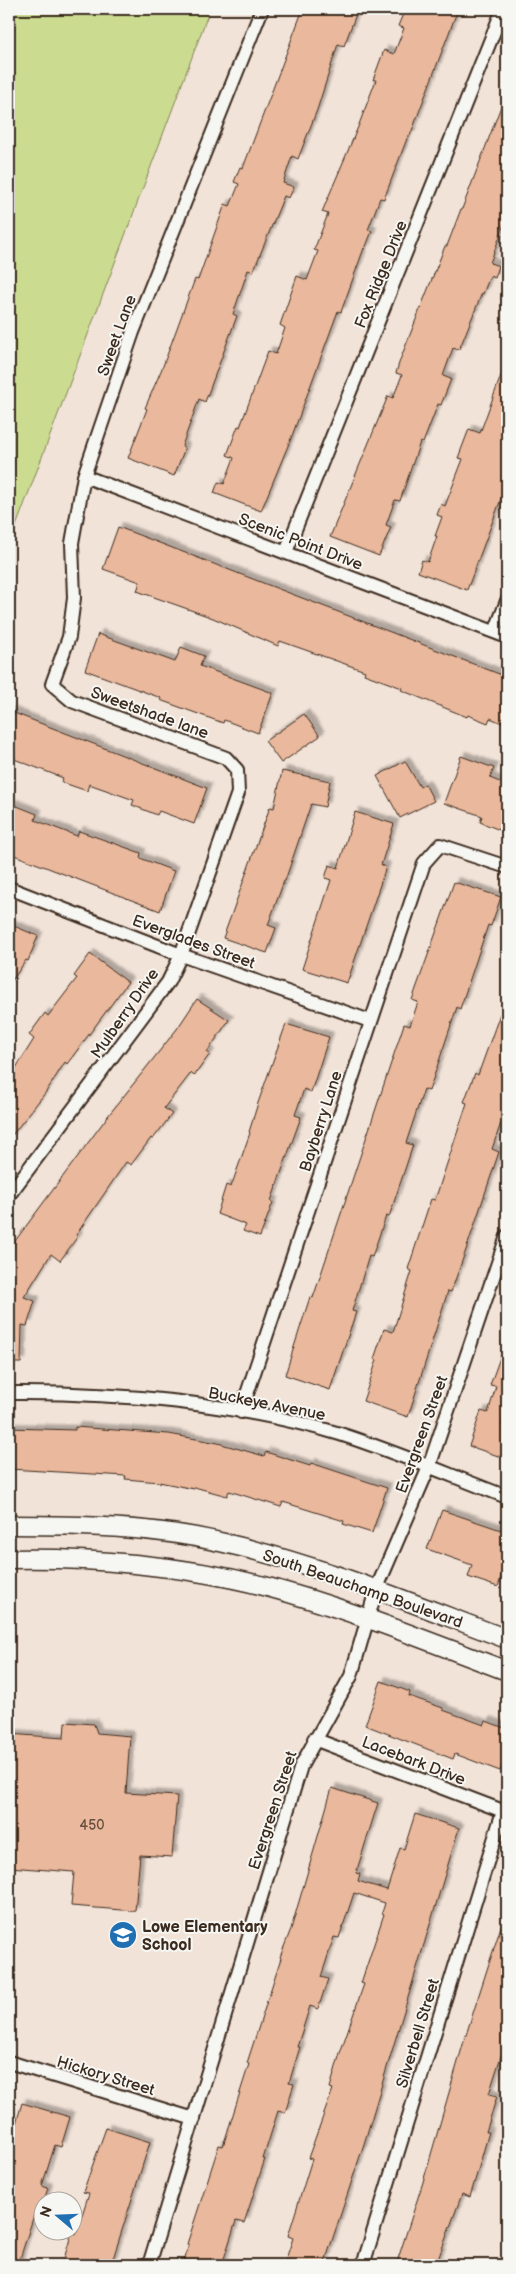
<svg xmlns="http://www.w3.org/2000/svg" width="516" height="2274" font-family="'Balsamiq Sans',sans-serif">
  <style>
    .green { fill: #cbdc90; stroke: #838357 }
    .building { fill: #eab89c; stroke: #3b2a1e; filter: url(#shadow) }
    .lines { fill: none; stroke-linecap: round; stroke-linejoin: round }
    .street-casing { stroke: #3b2a1e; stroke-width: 16 }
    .secondary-casing { stroke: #3b2a1e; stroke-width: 21 }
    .street { stroke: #f6f6f2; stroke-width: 12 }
    .secondary { stroke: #f6f6f2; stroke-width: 18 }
    .labels { text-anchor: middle; stroke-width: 4; stroke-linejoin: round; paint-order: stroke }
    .number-label { font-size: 14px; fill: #674e3e }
    .street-label { font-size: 16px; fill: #3b2a1e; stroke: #f6f6f2 }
    .poi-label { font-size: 16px; font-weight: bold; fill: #3b2a1e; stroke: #f6f6f2; text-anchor: start }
  </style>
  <defs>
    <filter id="shadow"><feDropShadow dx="4.5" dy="-4.5" stdDeviation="1" flood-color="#0004"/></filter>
  </defs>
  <rect width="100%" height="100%" fill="#f2e3d8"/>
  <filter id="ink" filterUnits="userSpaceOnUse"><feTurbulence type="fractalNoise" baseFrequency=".02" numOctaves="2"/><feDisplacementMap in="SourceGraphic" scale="10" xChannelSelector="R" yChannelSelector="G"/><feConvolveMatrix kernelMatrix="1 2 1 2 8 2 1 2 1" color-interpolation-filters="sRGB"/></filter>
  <g filter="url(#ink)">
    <path class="green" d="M9,9H210L9,545Z"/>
    <path class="building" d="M303,9H358L344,46L338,44L317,110L298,159L292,156L283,183L294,187L289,198L284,196L253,272L248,270L233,314L237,316L205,402L199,399L182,446L185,448L174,476L128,458L147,409L145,408L163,366L195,279L198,280L225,204L230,206L239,184L234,182L240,167L243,168Z
      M405,9H458L410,136H408L384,199L380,198L368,230L372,231L365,249L364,248L341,312L338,311L292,436L261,511L214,493L218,482L224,484L234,458L227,455L238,426L240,427L268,351L276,354L285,328L280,325L297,276L307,280L318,251L314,250L328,214L322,212L358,127L376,80H373L384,50L394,54L404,28L398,26Z
      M506,93L507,217L490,263L499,266L495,278L490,276L483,294L482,293L459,350L453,348L443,376L451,379L441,405L438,404L423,443L420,442L400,501L395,500L386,525L391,527L379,556L330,537L388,396L393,398L402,375L396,373L400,360L445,246H447L461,209H462Z
      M506,362H507V483L467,590L418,572L422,560L428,562L437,536H435L442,517L437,515L441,504L445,506L463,459L458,458L469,429L480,433Z
      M118,527L507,677V725L490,718L488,723L468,715L467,717L401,690L402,688L364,674L365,671L280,641L278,646L213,618L137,591L140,582L103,569Z
      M98,634L175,662L181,647L204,656L200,666L273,693L258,733L224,720L223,723L160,700L161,698L85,670Z
      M9,711L207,788L194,824L159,811L157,815L132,805L134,800L89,784L87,791L61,782L63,778L9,757Z
      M304,714L320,736L281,763L265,741Z
      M461,756L494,768L490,778L507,785V833L480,822L482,816L444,803Z
      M405,761L420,787L425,784L434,801L400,818L377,776Z
      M282,771L330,781L325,807L311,804L285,881H284L268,925L276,928L267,953L223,938L270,807L274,808Z
      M12,804L37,814L35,820L77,836L79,831L116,844L141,853L140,858L174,871L160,911L9,853V813Z
      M355,812L394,824L381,865L386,867L347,983L302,969L331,880L325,878L329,865L338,868Z
      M454,882L501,897L491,926L488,925L460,1009L457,1007L429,1091L424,1089L406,1143L413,1145L389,1217L386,1216L372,1257L369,1256L352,1311L356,1312L330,1390L285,1375L310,1297L313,1298L404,1024L410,1026L418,1002L412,1000Z
      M9,924L38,936L28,961L26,960L9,985Z
      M90,954L128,982L67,1064L65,1062L46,1092L9,1139V1079L34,1039L29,1035L45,1013L48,1016L77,978L74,976Z
      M197,999L229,1020L207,1052L210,1054L194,1076L191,1073L164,1108L172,1114L153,1139L151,1138L131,1165L126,1162L76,1235L78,1236L60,1261L51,1254L24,1297L35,1301L27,1326L22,1325L21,1363H9V1249L108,1116L177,1029Z
      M505,1000L507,1001V1125L501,1123L492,1149L499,1152L466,1250L451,1292L448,1291L408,1417L363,1401L377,1360L374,1359L384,1329L393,1332L412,1271L408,1269L431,1199L435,1200L467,1103L464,1102L475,1073L478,1075Z
      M286,1024L329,1037L311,1092L304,1089L295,1115L301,1117L271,1201L273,1202L260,1237L243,1231L246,1225L217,1214L226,1185L231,1187L250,1133L249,1132L258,1103Z
      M505,1344L507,1345V1410L502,1425L507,1426V1459L469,1446L481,1411L488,1413L496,1386L490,1385Z
      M75,1427L169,1434L218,1443L264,1456L266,1452L310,1466L311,1463L387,1488L372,1533L343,1524L344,1521L283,1502L281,1507L229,1491L227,1496L194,1487V1489L159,1482L125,1479L126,1476L9,1469V1428L75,1430Z
      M442,1510L507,1532V1558L498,1587L468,1577L472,1565L427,1549Z
      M381,1681L410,1692L409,1696L443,1708V1710L484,1725L486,1721L507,1729V1752L500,1771L455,1754L453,1759L365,1725Z
      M65,1722L94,1724L97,1733L130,1736L126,1793L177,1796L172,1857L140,1855L135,1911L71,1906L74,1872L9,1867V1734L64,1738Z
      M332,1788L378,1803L356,1873L360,1874L358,1881L387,1890L400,1848L404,1849L415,1814L459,1828L364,2144L324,2265H284L293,2238L288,2236L312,2159L308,2158L333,2089L330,2088L340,2053L364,1984L361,1983L384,1914L382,1913L385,1903L354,1893L339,1938L334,1937L321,1977L328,1979L318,2009L310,2006L297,2047H300L289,2083L294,2084L285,2113L278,2111L263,2159H265L244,2223L236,2221L222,2265H183L189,2245L187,2244L219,2145L223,2146L249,2064L247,2063L281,1958L280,1957L291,1929Z
      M504,1917L507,1918V2054L502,2053L489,2094L497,2096L486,2132H489L479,2167L470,2197L462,2194L436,2265H396L423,2182L464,2041Z
      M22,2103L70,2117L61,2147L55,2145L42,2186L48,2188L39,2217L34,2215L18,2265H9V2147Z
      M106,2128L150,2142L111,2265H73L63,2262L72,2232L76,2234L89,2193L83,2192Z"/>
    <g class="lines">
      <defs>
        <path id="street" d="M84,476L507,637
          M286,552L503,9
          M495,632L507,601
          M9,888L181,955L370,1021
          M9,1195L168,982L181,955L238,793L237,770L226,758L72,701L52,684L69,637L74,598L72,543L84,476L133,332L262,9
          M9,1393C117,1392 236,1403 340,1434C396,1452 452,1476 507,1497
          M241,1412L424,863L440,845L507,867
          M314,1739L503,1811L363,2265
          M9,2062L194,2119
          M149,2265L301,1766L351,1676L376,1590L429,1467L507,1236"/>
        <path id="secondary" d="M9,1525C79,1525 151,1526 220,1542C319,1564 413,1604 507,1639
          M9,1559C89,1557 186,1566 264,1586C347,1608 427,1641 507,1671"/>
      </defs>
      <use href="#street" class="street-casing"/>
      <use href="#secondary" class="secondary-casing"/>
      <use href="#street" class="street"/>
      <use href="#secondary" class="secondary"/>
    </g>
  </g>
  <defs>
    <symbol id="school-disc" viewBox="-11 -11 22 22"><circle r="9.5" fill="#1f6fb2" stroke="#f6f6f2"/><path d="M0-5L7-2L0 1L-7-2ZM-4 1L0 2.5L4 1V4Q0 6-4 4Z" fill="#fff"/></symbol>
  </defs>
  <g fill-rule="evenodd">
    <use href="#school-disc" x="107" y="1919" width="32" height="32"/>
  </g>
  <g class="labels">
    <g class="number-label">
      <text x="92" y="1830">450</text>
    </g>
    <g class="street-label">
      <text transform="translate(380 274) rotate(-68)" y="6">Fox Ridge Drive</text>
      <text transform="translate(116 335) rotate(-70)" y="6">Sweet Lane</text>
      <text transform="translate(301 541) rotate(21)" y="6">Scenic Point Drive</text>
      <text transform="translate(150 712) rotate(20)" y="6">Sweetshade lane</text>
      <text transform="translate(194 941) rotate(20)" y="6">Everglades Street</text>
      <text transform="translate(124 1013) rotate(-55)" y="6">Mulberry Drive</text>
      <text transform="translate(320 1121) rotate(-72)" y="6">Bayberry Lane</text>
      <text transform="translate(267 1403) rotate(11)" y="6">Buckeye Avenue</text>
      <text transform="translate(421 1434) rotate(-70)" y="6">Evergreen Street</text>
      <text transform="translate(363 1588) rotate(19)" y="6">South Beauchamp Boulevard</text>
      <text transform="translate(414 1760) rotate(21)" y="6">Lacebark Drive</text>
      <text transform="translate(272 1810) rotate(-72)" y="6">Evergreen Street</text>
      <text transform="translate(417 2033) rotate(-73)" y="6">Silverbell Street</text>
      <text transform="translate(106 2075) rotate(17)" y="6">Hickory Street</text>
    </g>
    <g class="poi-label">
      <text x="142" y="1932">Lowe Elementary<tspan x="142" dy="18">School</tspan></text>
    </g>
  </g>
  <rect width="516" height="2274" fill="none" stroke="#f6f6f2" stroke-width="30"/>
  <rect x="15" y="15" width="486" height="2244" fill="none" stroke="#3b2a1e" stroke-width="2" filter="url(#ink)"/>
  <g transform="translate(58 2216) rotate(289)"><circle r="24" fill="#f6f6f2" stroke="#aba49d"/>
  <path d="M0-4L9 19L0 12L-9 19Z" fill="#1f6fb2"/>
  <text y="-8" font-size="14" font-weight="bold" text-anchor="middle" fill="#3b2a1e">N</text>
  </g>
</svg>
